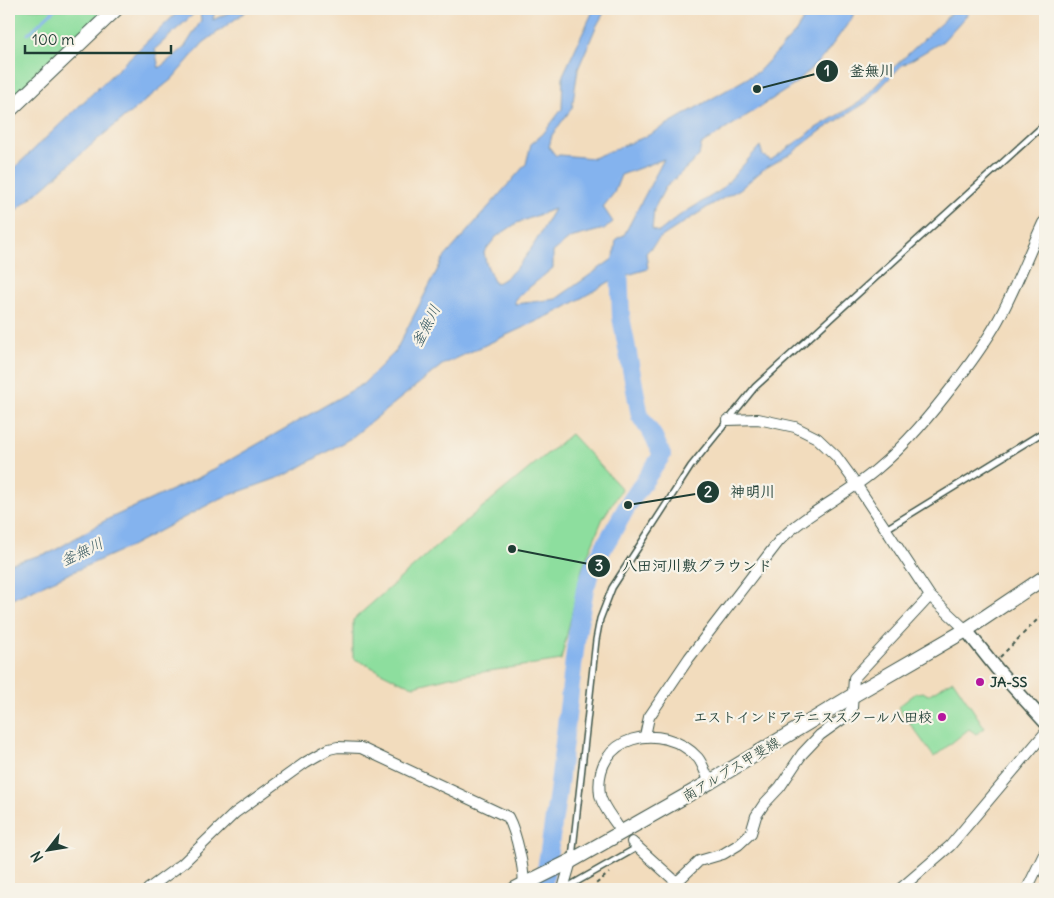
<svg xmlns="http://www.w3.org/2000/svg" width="1054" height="898" font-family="Delius,'Klee One',sans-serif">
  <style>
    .green { fill: #8dde9e; stroke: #568e69 }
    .water { fill: #84b3ee; stroke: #527891; fill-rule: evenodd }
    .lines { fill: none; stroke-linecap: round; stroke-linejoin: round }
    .stream { stroke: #84b3ee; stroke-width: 3 }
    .river { stroke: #84b3ee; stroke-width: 18 }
    .service-casing { stroke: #3f5549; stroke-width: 8 }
    .minor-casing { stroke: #3f5549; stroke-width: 12 }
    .tertiary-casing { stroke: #3f5549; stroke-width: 15 }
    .secondary-casing { stroke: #3f5549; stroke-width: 16 }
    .path { stroke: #3f5549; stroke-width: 2; stroke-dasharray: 4 4; stroke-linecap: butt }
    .service { stroke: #fff; stroke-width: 5 }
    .minor { stroke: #fff; stroke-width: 10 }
    .tertiary { stroke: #fff; stroke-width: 12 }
    .secondary { stroke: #fff; stroke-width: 14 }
    .poi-dot { fill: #b5179e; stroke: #f7f3e8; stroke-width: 2 }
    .labels { text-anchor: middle; stroke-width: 4.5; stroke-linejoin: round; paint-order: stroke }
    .poi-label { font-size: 14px; font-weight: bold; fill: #1f3d34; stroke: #f7f3e8; text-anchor: start }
    .street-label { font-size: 14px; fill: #1f3d34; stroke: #f7f3e8 }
    .water-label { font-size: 15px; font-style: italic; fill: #385a62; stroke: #f7f3e8 }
    .leader { fill: none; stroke: #1f3d34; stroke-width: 2 }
    .callout-dot { fill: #1f3d34; stroke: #f7f3e8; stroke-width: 2 }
    .mark-label { font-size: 15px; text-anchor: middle; font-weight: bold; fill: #fff }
    .callout-label { font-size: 15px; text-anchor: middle; font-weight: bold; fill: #1f3d34; stroke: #f7f3e8; stroke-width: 4.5; stroke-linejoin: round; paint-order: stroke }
  </style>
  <rect width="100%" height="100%" fill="#f7f3e8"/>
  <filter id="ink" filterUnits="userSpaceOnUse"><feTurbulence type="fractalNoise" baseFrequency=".02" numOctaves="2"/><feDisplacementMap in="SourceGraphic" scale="10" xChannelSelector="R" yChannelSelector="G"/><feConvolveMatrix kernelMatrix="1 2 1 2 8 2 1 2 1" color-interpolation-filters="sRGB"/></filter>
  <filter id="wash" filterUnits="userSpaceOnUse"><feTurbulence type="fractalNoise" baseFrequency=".0096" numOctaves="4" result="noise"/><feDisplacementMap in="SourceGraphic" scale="20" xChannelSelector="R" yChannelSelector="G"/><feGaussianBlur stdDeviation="1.12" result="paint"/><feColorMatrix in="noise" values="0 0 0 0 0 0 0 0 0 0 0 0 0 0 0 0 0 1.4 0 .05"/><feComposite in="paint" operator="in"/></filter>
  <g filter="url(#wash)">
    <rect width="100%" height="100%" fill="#f2dcbd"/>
    <path class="green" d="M9,9H106L9,101Z
      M571,434L622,489L603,518L582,569L561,660L450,677L414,686L401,682L353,658V620L456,529Z
      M953,680L985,728L976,734L969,729L934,757L898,707L916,693L923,692L928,695Z"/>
    <path class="water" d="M181,9H199L155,49L159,68L184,48L201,21L200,9H215L213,20L236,9H249L203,43L172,79L98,139L44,187L9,216V173Z
      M594,9H606L596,27L578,69L572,108L552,135L549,147L556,156L560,155L593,158L647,136L758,72L796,32L809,9H855L852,18L824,56L794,85L701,145L699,156L665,188L654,209L652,230L659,232L679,216L721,190L760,146L763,156L771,160L816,128L860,102L891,70L956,9H972L943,41L901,66L867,102L822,130L792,153L764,169L740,189L711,205L660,238L646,253L648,269L614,279L561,310L442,365L351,438L286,475L219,499L129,547L14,598L9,603V564L52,552L106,520L200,477L363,384L395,352L443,259L526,164L531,144L543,134L562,109L563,75ZM664,159L624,235L616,239L614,258L556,299L515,304V299L553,268V252L570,238L604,229L613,222L603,207L614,193L621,175ZM554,209C539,235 523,271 495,284L486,263L484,252L496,237L517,223Z"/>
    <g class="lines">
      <path class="stream" d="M28,34L55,9"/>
      <path class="river" d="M543,889L558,792L577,634L585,589L593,566L628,505L662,455L654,437L640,416L621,317L619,266L625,255"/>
    </g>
  </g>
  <g filter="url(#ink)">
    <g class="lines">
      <defs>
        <path id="service" d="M886,529L1045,431
          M572,858L596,640L600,619L612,588L691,466L755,387L1045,124
          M564,887L571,885L638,847"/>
        <path id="minor" d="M728,420L758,419L795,427L817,438L836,456L852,478L930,596L966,630
          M645,736L649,717L689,658L779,541C807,512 846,496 877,469C907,444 932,413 956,382C973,360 989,338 1002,313C1017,284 1029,253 1043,223L1045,221
          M617,825C611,816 602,806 600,795C592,735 662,719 698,758C703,764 706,775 710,782
          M632,842L684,889
          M676,883L699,861L723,854L738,845L751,833L756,816L764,804L780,787L802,754L820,735L848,715L852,708L854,678L930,596
          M148,889L182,864L235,813L306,762L329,749L338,747L361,748L508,817C516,832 526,873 523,889
          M563,889L571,861
          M900,889L950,846L1045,733
          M1027,889L1045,852"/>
        <path id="tertiary" d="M966,630L997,669L1045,722"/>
        <path id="secondary" d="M9,111L116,9
          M515,889L571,861L710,782L852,696L966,630L1045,577"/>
      </defs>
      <use href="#service" class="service-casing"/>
      <use href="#minor" class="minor-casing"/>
      <use href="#tertiary" class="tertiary-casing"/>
      <use href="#secondary" class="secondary-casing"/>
      <path class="path" d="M9,10L10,9
        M1000,657L1045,612
        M590,889L609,873"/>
      <use href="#service" class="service"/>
      <use href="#minor" class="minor"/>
      <use href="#tertiary" class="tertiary"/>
      <use href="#secondary" class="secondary"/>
    </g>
  </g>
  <g class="poi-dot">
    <circle cx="980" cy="682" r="5"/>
    <circle cx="942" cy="717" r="5"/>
  </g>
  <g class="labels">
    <g class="poi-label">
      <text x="990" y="687">JA-SS</text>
      <text x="932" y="722" text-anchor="end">エストインドアテニススクール八田校</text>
    </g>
    <g class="street-label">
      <text transform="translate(731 769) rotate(-31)" y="5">南アルプス甲斐線</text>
    </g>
    <g class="water-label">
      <text transform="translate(426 326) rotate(-63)" y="5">釜無川</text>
      <text transform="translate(82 552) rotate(-26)" y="5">釜無川</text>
    </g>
  </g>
  <path class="leader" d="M757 89L827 71M628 505L708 492M512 549L599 566"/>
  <g class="callout-dot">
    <circle cx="757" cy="89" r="5"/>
    <circle cx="628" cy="505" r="5"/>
    <circle cx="512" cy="549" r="5"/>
    <circle cx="827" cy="71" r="12"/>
    <circle cx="708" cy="492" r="12"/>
    <circle cx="599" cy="566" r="12"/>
  </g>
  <g class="mark-label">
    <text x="827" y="76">1</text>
    <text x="708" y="497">2</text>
    <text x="599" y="571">3</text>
  </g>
  <g class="callout-label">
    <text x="872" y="76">釜無川</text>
    <text x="753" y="497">神明川</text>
    <text x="697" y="571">八田河川敷グラウンド</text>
  </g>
  <rect width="1054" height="898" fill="none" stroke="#f7f3e8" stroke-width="30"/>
  <g transform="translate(48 850) rotate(239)" stroke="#f7f3e8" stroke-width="4" paint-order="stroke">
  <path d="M0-4L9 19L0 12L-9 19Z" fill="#1f3d34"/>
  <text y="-8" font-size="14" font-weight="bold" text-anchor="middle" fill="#1f3d34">N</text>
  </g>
  <path d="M25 45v8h146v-8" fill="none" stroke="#1f3d34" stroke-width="2.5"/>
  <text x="32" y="45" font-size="15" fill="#1f3d34" stroke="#f7f3e8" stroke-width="4" paint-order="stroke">100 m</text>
</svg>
